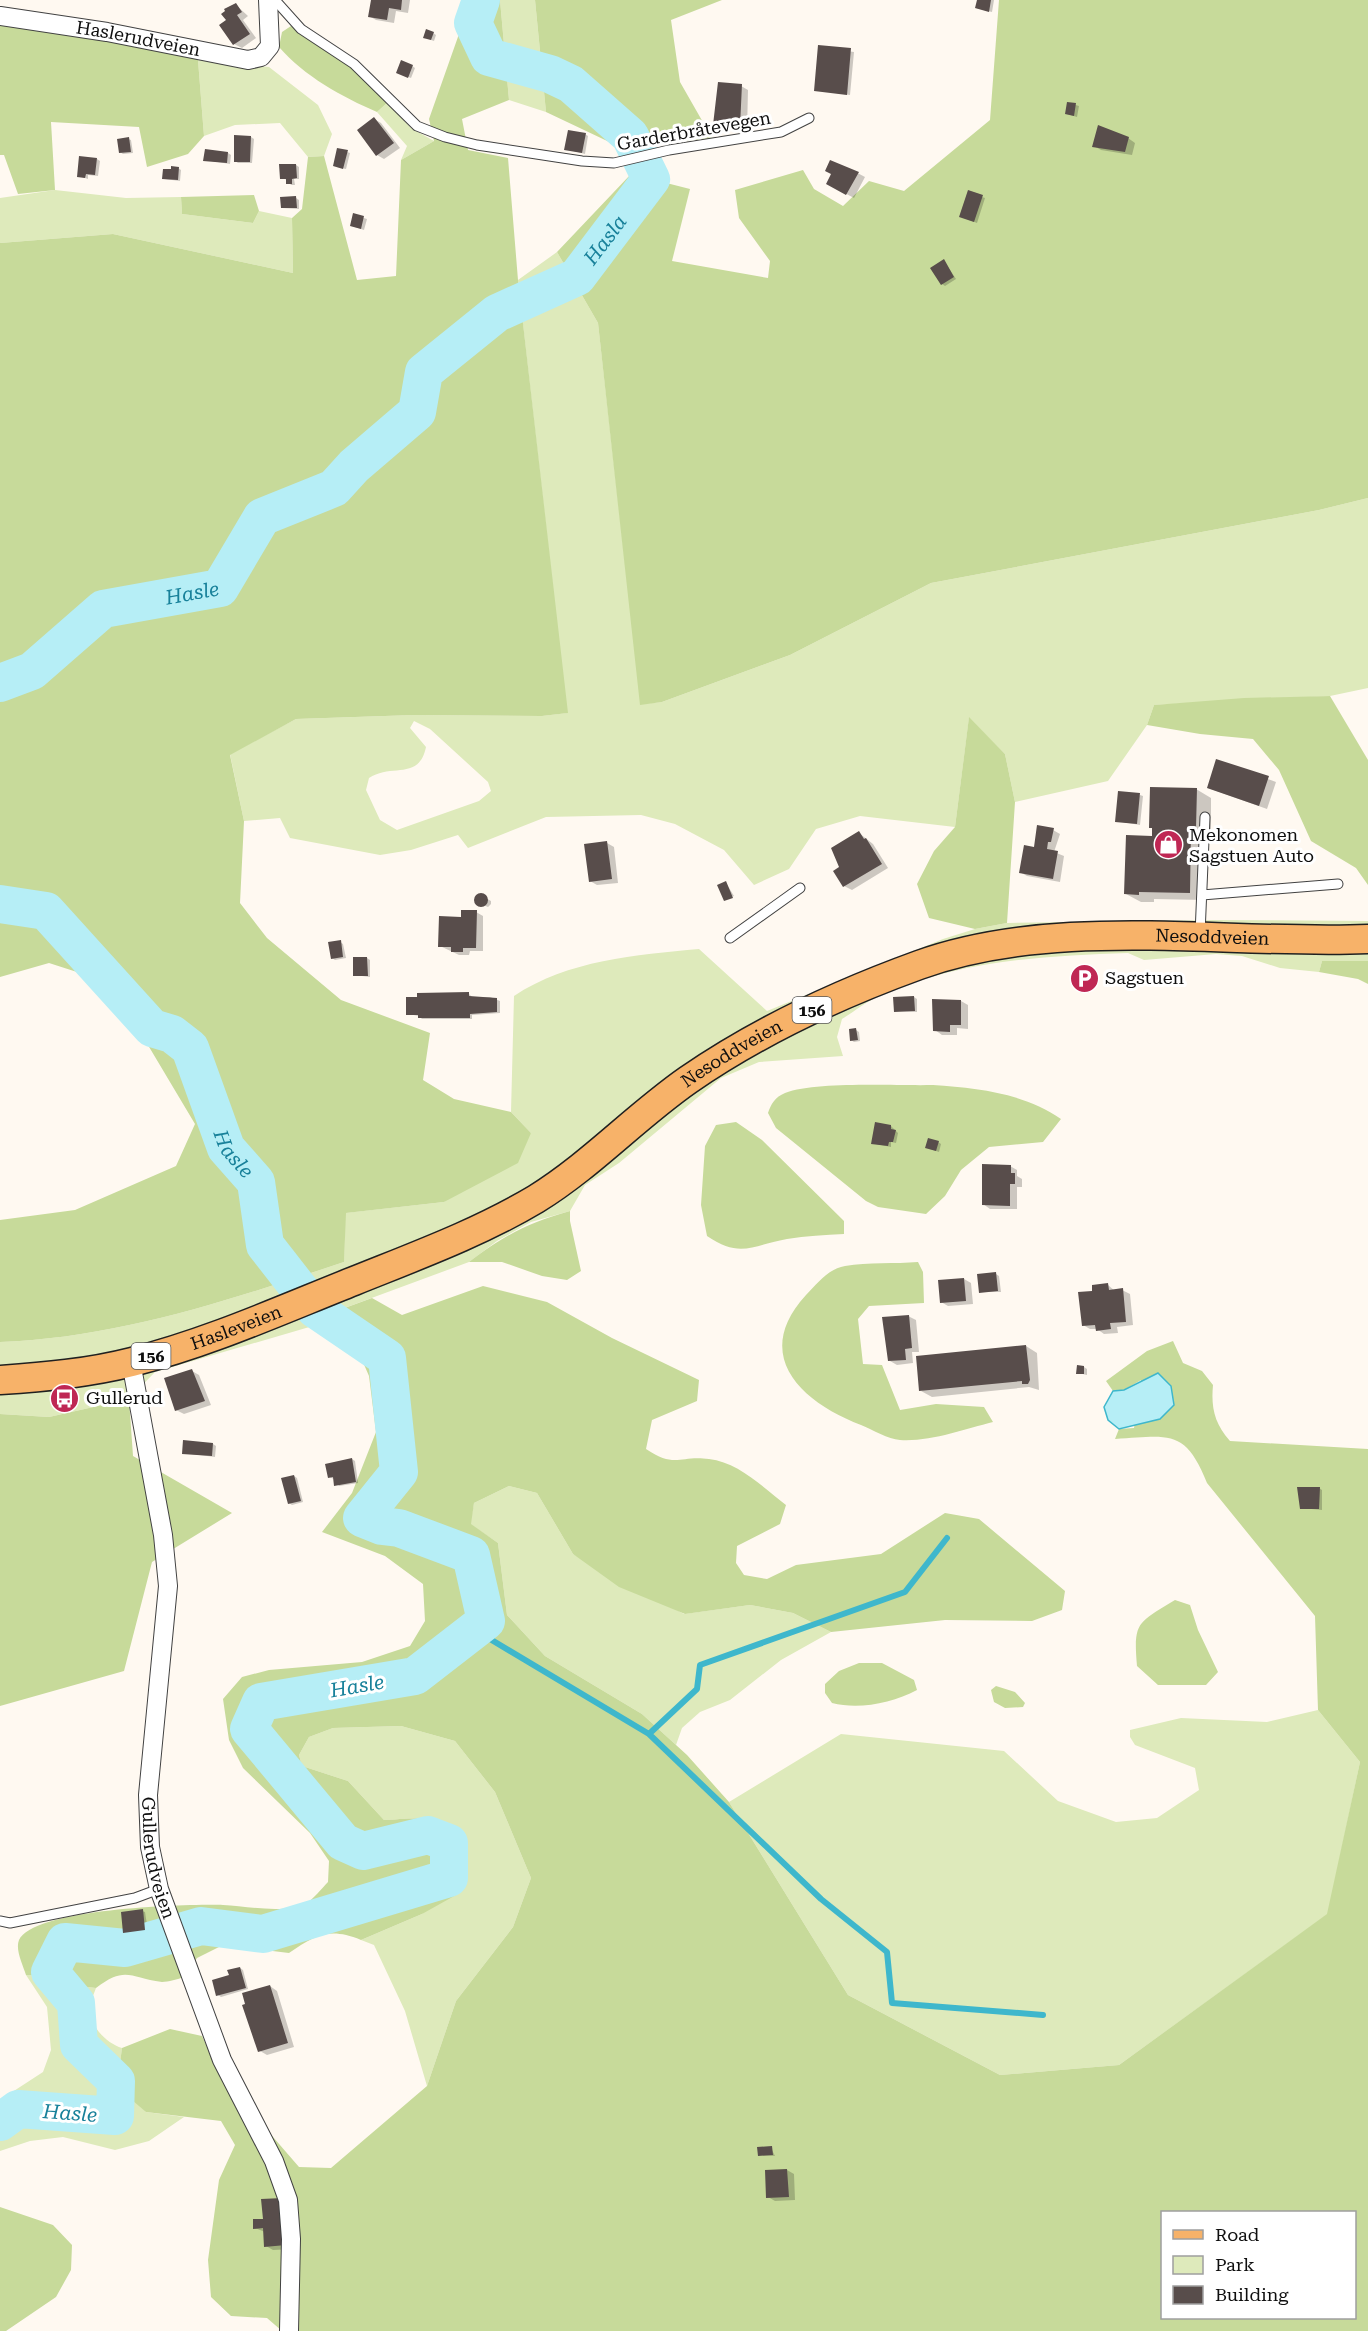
<svg xmlns="http://www.w3.org/2000/svg" width="1368" height="2331" font-family="'Roboto Serif',serif">
  <style>
    .green { fill: #deeabb; fill-rule: evenodd }
    .forest { fill: #c7da9a; fill-rule: evenodd }
    .water { fill: #b6eef6; stroke: #3eb7cc; stroke-width: 1.5 }
    .shadow { fill: #0003 }
    .lines { fill: none; stroke-linecap: round; stroke-linejoin: round }
    .stream { stroke: #3eb7cc; stroke-width: 6 }
    .river { stroke: #b6eef6; stroke-width: 38 }
    .building { fill: #584d4b }
    .lane-casing { stroke: #424242; stroke-width: 11 }
    .street-casing { stroke: #424242; stroke-width: 20 }
    .primary-casing { stroke: #202020; stroke-width: 31 }
    .lane { stroke: #fff; stroke-width: 9 }
    .street { stroke: #fff; stroke-width: 18 }
    .primary { stroke: #f7b269; stroke-width: 28 }
    .labels { text-anchor: middle; stroke-width: 6; stroke-linejoin: round; paint-order: stroke }
    .shield { fill: #fff; stroke: #575757; stroke-width: 1.5 }
    .shield-label { font-size: 16px; font-weight: bold; fill: #0f0f0f }
    .street-label { font-size: 18px; fill: #0f0f0f; stroke: #fff }
    .poi-label { font-size: 18px; fill: #0f0f0f; stroke: #fff; text-anchor: start }
    .water-label { font-size: 20px; font-style: italic; fill: #18819a; stroke: #fff }
  </style>
  <rect width="100%" height="100%" fill="#fff9f1"/>
  <path class="green" d="M500,0H535L546,112L509,100Z
    M198,60L269,67L318,105L332,134L324,156L308,157L280,123L235,125L204,136Z
    M388,102L411,128L434,141L401,160L407,146L377,112Z
    M55,190L126,198L181,197L182,214L253,223L259,211L292,218L293,273L113,234L0,243V198Z
    M557,252L598,323L641,704L662,702L790,655L931,583L1319,510L1368,498V688L1330,696L1154,705L1147,725L1108,781L1015,802L1005,754L969,718L955,827L860,816L816,829L789,869L754,885L724,850L675,824L641,815L546,817L468,848L458,835L411,850L380,855L290,838L280,818L244,821L230,754L296,719L414,715L542,716L567,713L518,280ZM414,721L430,729L488,782L491,791L479,801L397,830L380,820L366,790L369,778C392,763 419,781 426,747L410,728Z
    M1215,920L1368,921V961H1322L1319,972L1280,968L1242,956L1216,954L1144,960L1128,953C1044,956 960,960 881,995C867,1001 855,1011 842,1019L837,1037L843,1056L759,1062L721,1078L619,1163L585,1185L570,1211L531,1222L497,1241L469,1262L331,1313L323,1323L155,1372L129,1399L49,1417L0,1414V1342C118,1338 233,1299 344,1262L345,1213L444,1202L531,1133L511,1112L514,996C568,960 636,955 699,949L767,1011L943,939L975,929L1007,923Z
    M509,1486L537,1493L573,1554L684,1614L750,1605L793,1613L831,1632L781,1660L730,1700L700,1712L682,1728L676,1745L642,1714L545,1656L507,1615L498,1543L470,1524L474,1503Z
    M1318,1710L1360,1762L1328,1914L1119,2065L1000,2075L848,1995L729,1802L841,1734L1004,1751L1058,1801L1116,1822L1157,1818L1199,1790L1195,1768L1135,1745L1130,1737V1730L1181,1718L1267,1722Z
    M401,1726L455,1741L495,1792L531,1878L513,1927L456,2001L427,2086L405,2011L374,1945L361,1940L422,1914L467,1871C447,1811 444,1817 384,1820L348,1781L302,1766L299,1755L309,1737L333,1728Z
    M26,1975L60,1976L71,1985L96,1988C94,1994 90,2002 90,2007C89,2026 106,2043 122,2048L119,2070L146,2112L184,2117L149,2141L115,2150L63,2137L30,2141L0,2151V2100L43,2072L51,2050L47,2007Z"/>
  <path class="forest" d="M471,0H500L509,100L462,119L468,150L508,158L518,280L568,713L542,716L414,715L296,719L230,755L244,821L240,903L267,938L341,1000L430,1033L423,1080L454,1099L511,1112L531,1133L518,1163L444,1202L346,1213L344,1262C233,1299 118,1338 0,1342V1220L75,1210L176,1166L195,1124L111,983L49,963L0,977V243L113,234L293,273L292,218L302,209L308,157L324,156L357,280L396,276L401,160L434,141L429,119Z
    M535,0H722L671,20L680,82L712,138L622,148L546,112Z
    M999,0H1368V498L1319,510L931,583L790,655L662,702L640,705L598,323L557,252L631,174L690,189L672,261L768,278L770,261L739,218L735,190L803,170L814,189L843,206L869,181L904,191L990,120Z
    M0,13L191,45L198,60L204,136L188,154L147,167L139,127L51,122L55,190L18,194L4,155H0Z
    M291,26L353,69L388,102L377,112C342,97 304,76 279,47L282,32Z
    M254,195L259,211L253,223L182,214L181,197Z
    M1330,696L1368,760V885L1356,868L1311,841L1279,770L1253,739L1200,734L1147,725L1154,705L1244,698Z
    M969,717L1005,754L1015,802L1007,923L975,929L929,918L917,884L934,851L955,827Z
    M1322,961H1368V984L1358,979L1319,972Z
    M933,1085C978,1088 1023,1093 1061,1119L1043,1142L989,1147L961,1170L945,1196L926,1214L878,1207L866,1201L776,1128L768,1113C771,1104 775,1097 785,1093C817,1081 896,1086 933,1085Z
    M736,1122L762,1140L844,1221V1234C825,1235 806,1236 787,1239C752,1245 741,1259 707,1236L701,1205L705,1146L716,1125Z
    M570,1211V1221L581,1271L567,1280L542,1276L502,1262H469C505,1235 527,1223 570,1211Z
    M918,1262L923,1272L924,1303L869,1306L858,1319L863,1364L882,1365L900,1410L936,1404L984,1407L993,1422C965,1429 930,1442 900,1440C888,1439 873,1430 861,1425C803,1403 750,1356 806,1295C818,1283 828,1269 845,1266C868,1262 895,1264 918,1262Z
    M483,1286L547,1302L612,1338L699,1380L697,1401L652,1420L646,1449C676,1469 679,1455 709,1459C738,1462 764,1488 786,1505L780,1524L737,1546L736,1563L744,1575L767,1579L796,1565L881,1554L945,1513L979,1519L1065,1591L1062,1610L1032,1621L945,1620L831,1632L793,1613L750,1605L685,1614L619,1587L573,1554L537,1493L509,1486L474,1503L471,1524L498,1543L507,1615L545,1656L642,1714L687,1755L729,1802L848,1995L1000,2075L1119,2065L1327,1914L1360,1762L1318,1710L1315,1616L1207,1483C1185,1428 1169,1436 1115,1439L1119,1429L1134,1428L1141,1380L1124,1390L1113,1391L1106,1381L1147,1351L1173,1341L1183,1363L1202,1371L1213,1385C1211,1407 1214,1423 1230,1441L1368,1449V2331H282L267,2318L231,2316L211,2297L208,2260L219,2180L235,2145L221,2121L146,2112L132,2100L119,2070L122,2048L170,2029L202,2036L222,2078L299,2167L331,2168L427,2086L456,2001L513,1927L531,1878L495,1792L455,1741L401,1726L333,1728L309,1737L299,1755L302,1766L348,1781L384,1820C444,1817 447,1811 468,1871L456,1895L422,1914L361,1940C329,1927 316,1935 289,1953L223,1945L197,1958L184,1977C178,1979 168,1982 162,1982C130,1978 126,1965 96,1988L71,1985L60,1976L26,1975C23,1965 15,1950 19,1940C35,1908 188,1904 223,1905C247,1906 282,1914 305,1904C313,1900 322,1888 328,1882L329,1861L310,1833L243,1768L229,1740L223,1699L242,1677L269,1670L362,1662L410,1646L425,1621L423,1584L385,1556L322,1532L352,1493L376,1432L369,1376L359,1353L323,1323L331,1313L372,1298L402,1315ZM1162,2212H1354V2318H1162Z
    M129,1399L133,1456L232,1513L152,1562L124,1671L0,1706V1414L49,1417Z
    M1175,1600L1190,1605L1198,1630L1218,1672L1206,1685H1158L1137,1666C1133,1621 1138,1623 1175,1600Z
    M859,1663H882L914,1680L917,1690C892,1703 859,1710 832,1703L825,1693V1684L839,1671Z
    M996,1686L1015,1692L1025,1703L1023,1707L1005,1708L994,1702L991,1690Z
    M0,2207L53,2225L72,2245L71,2270L56,2297L6,2331H0Z"/>
  <path class="water" d="M1158,1373L1171,1386L1174,1405L1160,1419L1119,1429L1108,1420L1104,1407L1113,1391L1124,1390Z"/>
  <path class="shadow" d="M372,0H410L408,13L396,11L394,23L376,20L369,16Z
    M978,0H994L992,12L976,8Z
    M236,5L248,16L243,20L256,38L242,48L234,44L228,21L227,11Z
    M433,33L436,35L434,41L428,39Z
    M819,47L854,52L850,95L815,90Z
    M412,66L415,68L411,78L401,74Z
    M741,86L748,90L747,131L721,129L714,125Z
    M1069,103L1079,106L1077,117L1067,114Z
    M374,119L381,123L400,148L384,159L377,155L359,130Z
    M585,134L588,136L585,154L566,149Z
    M251,137L254,139L252,163H238L235,161Z
    M1128,138L1135,143L1132,155L1101,150L1094,146Z
    M128,139L131,140L133,153L123,154L120,152Z
    M347,152L350,153L346,169L337,167Z
    M228,153L231,155L230,164L205,160Z
    M97,159L100,161L98,176L88,175V179L79,176Z
    M296,165L299,167V179H294L295,185H291L288,180L281,178Z
    M178,168L181,170L180,181L164,179Z
    M850,169L865,177L854,198L828,184Z
    M982,197L985,198L977,223L964,218Z
    M296,198L299,200V209L282,208Z
    M354,215L367,219L364,230L352,226Z
    M944,261L956,279L945,286L942,284Z
    M1217,761L1276,782L1267,809L1208,788Z
    M1196,789L1211,798V836H1205V900L1154,899V902H1141L1126,894L1153,837Z
    M1140,795L1143,796L1140,825L1116,821Z
    M1053,830L1060,834L1054,852L1064,856L1060,882L1027,876L1020,872L1035,848Z
    M859,833L873,844L888,868L852,890L844,886L835,871L841,867Z
    M607,843L614,847L618,883L597,885L590,881Z
    M726,883L734,896L725,899Z
    M480,895L491,901V904L488,907L476,902Z
    M476,912L483,916V951H470L469,955H459L440,946L462,918Z
    M340,942L343,944L346,958L335,960L332,958Z
    M367,958L370,960V977L354,975Z
    M469,994L472,997H490L500,1001V1013L472,1015V1019H422L419,1016L408,1014Z
    M914,997L917,999V1012L895,1011Z
    M961,1001L968,1005V1029L957,1028V1035H942L935,1030Z
    M856,1030L859,1032L860,1041L854,1042L851,1040Z
    M891,1126L898,1133L896,1143L891,1142V1147L876,1144Z
    M938,1142L941,1144L939,1152L930,1149Z
    M1010,1166L1017,1170V1176L1022,1179V1187H1017V1209H990L983,1204Z
    M996,1274L999,1276L1001,1292H981Z
    M964,1279L971,1283L973,1304L948,1306L941,1302Z
    M1108,1285L1115,1291L1122,1290L1130,1294L1133,1325L1117,1327L1118,1333L1104,1334L1097,1329H1090L1083,1325L1094,1292Z
    M908,1316L916,1320L919,1352H912L913,1363L897,1365L890,1361Z
    M1026,1346L1037,1353L1039,1390L1029,1387L932,1397L921,1391Z
    M1084,1367L1087,1369V1375L1078,1373Z
    M192,1371L199,1375L211,1405L184,1414L176,1410Z
    M213,1444L216,1446L215,1457L183,1453Z
    M352,1459L355,1461L358,1483L339,1486L334,1479L329,1477Z
    M294,1476L297,1478L303,1502L292,1505L289,1503Z
    M1319,1488L1322,1490V1510L1301,1508Z
    M142,1911L145,1912L148,1931L125,1932Z
    M240,1968L243,1970L248,1989L221,1997L218,1995L230,1976Z
    M270,1986L277,1991L294,2047L267,2055L260,2051Z
    M771,2148L775,2156L759,2155Z
    M787,2170L794,2174L795,2200L775,2201L768,2197Z
    M254,2221L293,2249L273,2250L266,2246L265,2232L255,2228Z"/>
  <g class="lines">
    <path class="stream" d="M475,1630L649,1734L821,1899L887,1952L892,2003L1043,2015
      M649,1734L697,1689L700,1665L905,1592L947,1538"/>
    <g class="river">
      <path id="s1" d="M0,683L32,671L103,609L220,588L262,517L334,488L354,466L417,412L424,372L497,313L577,277L651,179L630,136L571,84L550,74L489,57L473,23L481,0"/>
      <path id="s2" d="M0,904L46,911L152,1028L172,1034L190,1048L226,1148L256,1182L265,1245L315,1309L387,1358L399,1472L362,1518L382,1526L399,1528L471,1555L486,1621L415,1676L261,1702L249,1729L343,1842L363,1851L428,1835L449,1843V1878L263,1934L201,1926L125,1948L65,1942L50,1972L76,2003L79,2045L116,2081L115,2116L18,2109L0,2122"/>
    </g>
  </g>
  <path class="building" d="M371,0H402L401,10L389,8L387,20L368,17Z
    M977,0H991L989,12L975,8Z
    M236,3L242,12L237,15L250,34L233,45L219,25L226,20L221,14L225,11L224,9Z
    M426,29L434,32L431,40L423,38Z
    M818,45L851,48L847,95L814,91Z
    M401,60L413,65L408,78L396,73Z
    M718,82L742,84L740,127L713,125Z
    M1067,102L1076,103L1074,116L1065,114Z
    M374,117L394,143L376,156L357,130Z
    M1098,125L1129,137L1125,152L1092,147Z
    M568,130L586,133L582,153L564,150Z
    M234,135L251,136L250,162H234Z
    M129,137L131,152L119,153L117,139Z
    M337,148L348,150L343,169L333,166Z
    M205,149L228,152L227,163L203,161Z
    M79,156L97,158L95,175L86,174L85,178L77,177Z
    M830,160L859,172L846,195L826,184L831,174L825,171Z
    M279,164H296L297,178L292,179V184H286V179H280Z
    M171,166L179,167L178,180L162,179L163,169H171Z
    M968,190L983,195L974,222L959,217Z
    M296,196L297,208H281L280,197Z
    M353,213L364,216L361,229L350,226Z
    M944,259L954,277L941,285L930,268Z
    M1216,759L1269,776L1259,806L1207,788Z
    M1150,787L1197,788L1196,828H1191L1190,893L1139,892V895L1124,894L1126,835L1152,836V828H1149Z
    M1118,791L1140,793L1137,824L1115,822Z
    M1037,825L1054,828L1051,842H1048L1047,849L1058,851L1053,879L1019,873L1024,845L1034,847Z
    M859,831L864,839L866,838L882,864L843,887L833,871L839,867L831,848Z
    M607,841L612,879L589,882L584,844Z
    M726,881L733,898L724,901L717,885Z
    M474 900a7 7 0 1 1 14 0a7 7 0 1 1-14 0Z
    M461,910H477L476,948H463V952H451V947H438L439,916L461,917Z
    M341,940L343,957L331,959L328,942Z
    M353,957H367L368,976H353Z
    M469,992V996L497,998V1012L470,1014V1018H418V1015H406V997H417V993Z
    M914,996L915,1011L894,1012L893,997Z
    M932,999L961,1000V1025H950V1032L933,1031Z
    M856,1028L858,1040L850,1041L849,1029Z
    M875,1122L891,1125V1129L896,1130L893,1142H889L888,1146L871,1144Z
    M928,1138L939,1141L936,1151L925,1148Z
    M982,1164L1011,1165V1173H1015V1184H1010V1206L982,1205Z
    M996,1272L998,1291L979,1293L977,1274Z
    M964,1278L966,1301L940,1303L938,1280Z
    M1108,1283L1109,1290L1123,1288L1126,1322L1110,1323L1111,1329L1096,1331L1095,1325L1082,1326L1078,1292L1092,1291V1285Z
    M909,1315L912,1348L905,1349L906,1360L888,1361L882,1317Z
    M1026,1345L1030,1380L1028,1384H1022V1381L919,1391L916,1356Z
    M1077,1365L1084,1366V1374H1076Z
    M192,1369L205,1401L175,1411L164,1378Z
    M183,1440L213,1443L212,1456L182,1454Z
    M352,1458L356,1482L334,1486L333,1477L328,1478L325,1464Z
    M294,1475L301,1501L288,1504L281,1478Z
    M1297,1487H1320L1319,1509H1300Z
    M143,1909L145,1930L123,1933L121,1912Z
    M240,1967L246,1988L216,1996L212,1980L229,1975L227,1970Z
    M270,1985L288,2043L258,2052L242,2005L245,2004L242,1993Z
    M772,2146L773,2155L758,2156L757,2147Z
    M787,2169L789,2197L766,2198L765,2170Z
    M283,2198L286,2245L264,2247L263,2228L253,2229V2219H263L261,2199Z"/>
  <g class="lines">
    <defs>
      <path id="lane" d="M275,0L301,29L354,64L417,126L445,137L477,145L582,161L614,163L669,150L781,132L809,118
        M1202,895L1338,884
        M1200,934L1205,817
        M730,938L800,888
        M0,1921L10,1923L135,1898L159,1889"/>
      <g id="street">
        <path id="s3" d="M0,16L107,32L248,60L261,57L270,46L268,0"/>
        <path id="s4" d="M131,1362L163,1535L168,1586L148,1795L150,1847L159,1889L222,2060L274,2161L288,2200L291,2239L289,2331"/>
      </g>
      <g id="primary">
        <path id="s5" d="M0,1380C44,1377 89,1373 132,1362C208,1343 281,1310 354,1281C416,1256 479,1233 536,1199C591,1165 635,1117 688,1080C759,1031 839,994 919,965C1058,915 1224,945 1368,939"/>
      </g>
    </defs>
    <use href="#lane" class="lane-casing"/>
    <use href="#street" class="street-casing"/>
    <use href="#primary" class="primary-casing"/>
    <use href="#lane" class="lane"/>
    <use href="#street" class="street"/>
    <use href="#primary" class="primary"/>
  </g>
  <defs>
    <symbol id="shop-disc" viewBox="-11 -11 22 22"><circle r="9.5" fill="#bf2754" stroke="#fff"/><path d="M-5-2.5h2.3a2.7 3.5 0 0 1 5.4 0H5L5.5 6h-11ZM-1.5-2.5h3a1.5 2.3 0 0 0-3 0Z" fill="#fff"/></symbol>
    <symbol id="parking-disc" viewBox="-11 -11 22 22"><circle r="9.5" fill="#bf2754" stroke="#fff"/><path d="M-3.5-5.5H1a3.5 3.5 0 0 1 0 7H-1V5.5H-3.5ZM-1-3.4V-.6H.8a1.4 1.4 0 0 0 0-2.8Z" fill="#fff"/></symbol>
    <symbol id="bus-disc" viewBox="-11 -11 22 22"><circle r="9.5" fill="#bf2754" stroke="#fff"/><path d="M-5-6H5V4H4V6H2V4H-2V6H-4V4H-5ZM-3.5-4V0h7V-4ZM-3.5 1.2v1.5H-2V1.2ZM2 1.2v1.5H3.5V1.2Z" fill="#fff"/></symbol>
  </defs>
  <g fill-rule="evenodd">
    <use href="#shop-disc" x="1152" y="828" width="33" height="33"/>
    <use href="#parking-disc" x="1068" y="962" width="33" height="33"/>
    <use href="#bus-disc" x="48" y="1382" width="33" height="33"/>
  </g>
  <g class="labels">
    <g class="shield">
      <rect x="792.5" y="997" width="39" height="26" rx="4.5"/>
      <rect x="131.5" y="1343" width="39" height="26" rx="4.5"/>
    </g>
    <g class="shield-label">
      <text x="812" y="1016">156</text>
      <text x="151" y="1362">156</text>
    </g>
    <g class="street-label">
      <text dy="6" stroke="none"><textPath href="#s3" startOffset="140">Haslerudveien</textPath></text>
      <text transform="translate(694 131) rotate(-10)" y="6">Garderbråtevegen</text>
      <text dy="6" stroke="none"><textPath href="#s5" startOffset="1318">Nesoddveien</textPath></text>
      <text dy="6" stroke="none"><textPath href="#s5" startOffset="814">Nesoddveien</textPath></text>
      <text dy="6" stroke="none"><textPath href="#s5" startOffset="243">Hasleveien</textPath></text>
      <text dy="6" stroke="none"><textPath href="#s4" startOffset="501">Gullerudveien</textPath></text>
    </g>
    <g class="poi-label">
      <text x="1189" y="841">Mekonomen<tspan x="1189" dy="21">Sagstuen Auto</tspan></text>
      <text x="1105" y="984">Sagstuen</text>
      <text x="86" y="1404">Gullerud</text>
    </g>
    <g class="water-label">
      <text dy="7" stroke="none"><textPath href="#s1" startOffset="789">Hasla</textPath></text>
      <text dy="7" stroke="none"><textPath href="#s1" startOffset="219">Hasle</textPath></text>
      <text dy="7" stroke="none"><textPath href="#s2" startOffset="363">Hasle</textPath></text>
      <text transform="translate(357 1686) rotate(-10)" y="7">Hasle</text>
      <text transform="translate(70 2113) rotate(4)" y="7">Hasle</text>
    </g>
  </g>
  <rect x="1161" y="2211" width="195" height="108" fill="#ffffff" stroke="#9f9f9f" stroke-width="1.5"/>
  <rect x="1173" y="2230" width="30" height="9" fill="#f7b269" stroke="#9f9f9f" stroke-width="1.5"/>
  <text x="1215" y="2241" font-size="18" fill="#0f0f0f">Road</text>
  <rect x="1173" y="2256" width="30" height="18" fill="#deeabb" stroke="#9f9f9f" stroke-width="1.5"/>
  <text x="1215" y="2271" font-size="18" fill="#0f0f0f">Park</text>
  <rect x="1173" y="2286" width="30" height="18" fill="#584d4b" stroke="#9f9f9f" stroke-width="1.5"/>
  <text x="1215" y="2301" font-size="18" fill="#0f0f0f">Building</text>
</svg>
